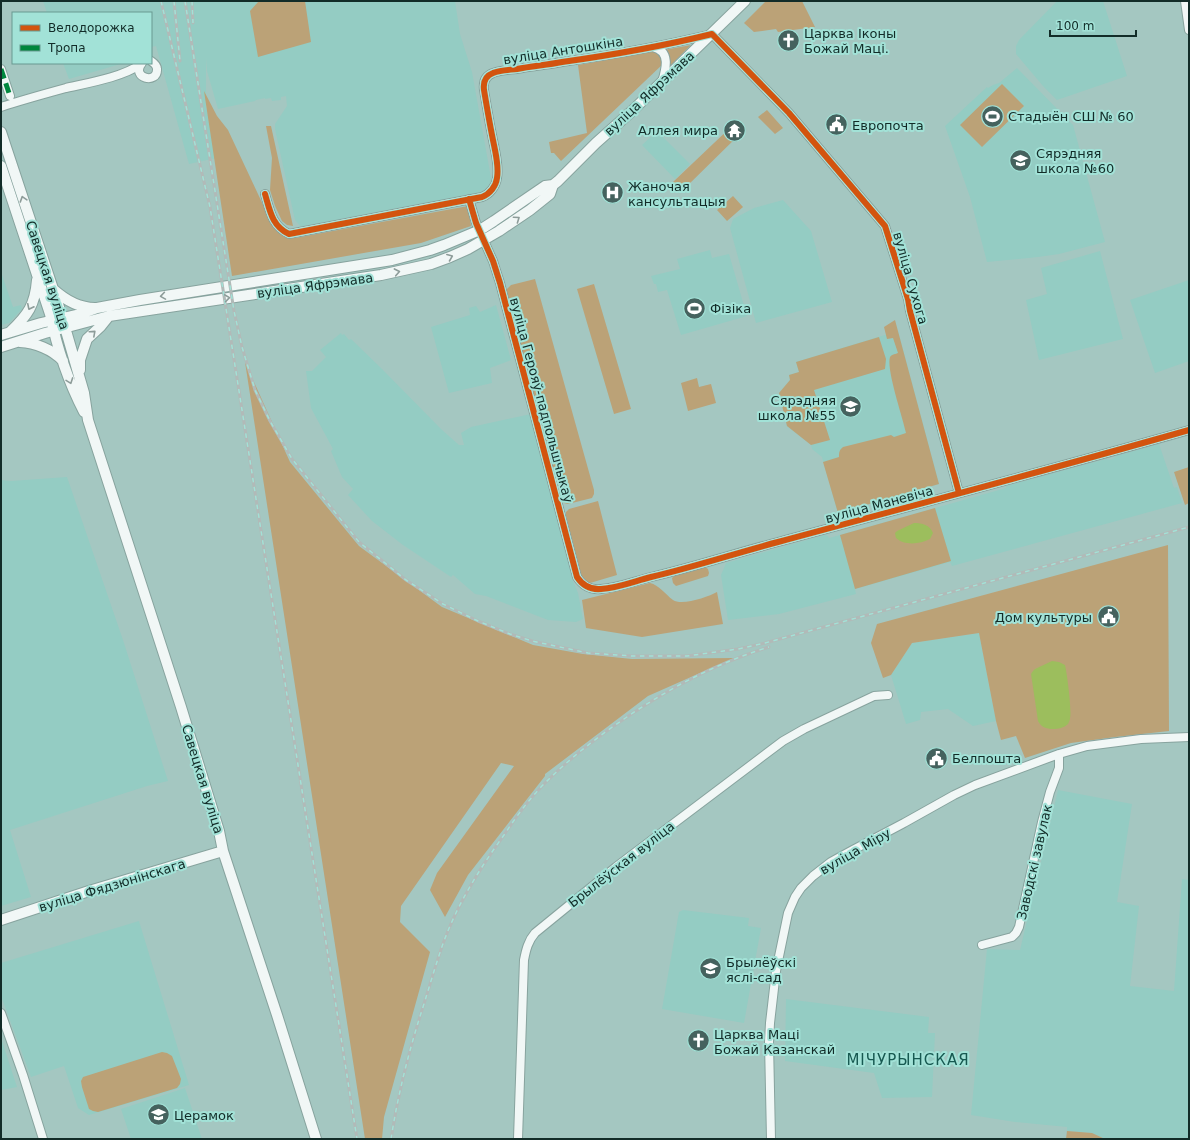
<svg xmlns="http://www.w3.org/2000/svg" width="1190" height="1140" font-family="'DejaVu Sans',sans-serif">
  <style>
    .built { fill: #94ccc3 }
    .green { fill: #bba277 }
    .water { fill: #9cbe5d }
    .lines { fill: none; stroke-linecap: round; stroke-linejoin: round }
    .minor-casing { stroke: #87a39e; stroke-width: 10 }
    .major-casing { stroke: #87a39e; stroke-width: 12 }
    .minor { stroke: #f1f7f6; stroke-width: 8 }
    .major { stroke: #f1f7f6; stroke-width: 10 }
    .rail-casing { stroke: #b1bab8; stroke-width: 3 }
    .rail { stroke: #a2e2d7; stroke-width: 1.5; stroke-dasharray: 4.5; stroke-linecap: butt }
    .quiet { stroke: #00873e; stroke-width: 5; stroke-dasharray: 10 5; stroke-linecap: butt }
    .cycleway-casing { stroke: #a2e2d7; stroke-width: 8 }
    .cycleway { stroke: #d3540f; stroke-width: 6 }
    .oneway { stroke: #8d9c99 }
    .labels { text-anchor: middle; stroke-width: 4; stroke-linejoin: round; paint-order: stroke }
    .poi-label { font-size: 13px; fill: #122c28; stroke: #a2e2d7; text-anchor: start }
    .street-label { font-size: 13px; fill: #122c28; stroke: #a2e2d7 }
    .quarter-label { font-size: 15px; letter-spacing: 1px; fill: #175951; stroke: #a2e2d7 }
  </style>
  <rect width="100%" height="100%" fill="#a4c7c1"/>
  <path class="built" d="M43,1H455L460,34L472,72L491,178L490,186L484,193L301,227L295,220L275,129V124L287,106L286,96L281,97V100L272,101L271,98L265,99V98L256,100L255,101L218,109L207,71L206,58V106L216,158L189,164L156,46L151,47V13H47Z
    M1057,1H1103L1127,76L1057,100L1043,86L1016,54V46L1019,40Z
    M63,63H124L69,79Z
    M1017,68L1073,125L1105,242L1059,254L1038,257L987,262L970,197L945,126L987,87L988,88L993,85L999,83Z
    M657,131L690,164L675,179L642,145Z
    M783,200L811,231L832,302L756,323L730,228L733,219L754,208Z
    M710,250L712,258L729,254L747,316L681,335L667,290L658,292L656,284H654L651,276L680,269L677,259Z
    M1100,251L1123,339L1039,360L1026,300L1047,294L1041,268Z
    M2,275L13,307L21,305L22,309L9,323L1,325V276Z
    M1189,280V361L1155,373L1130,300Z
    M496,305L511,360L490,368L492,383L449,393L431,327L470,315L469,308L476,306L480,312Z
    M898,331L939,484L838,513L822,457L812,449L811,445L787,426L779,393L790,380L789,375L799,372L796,362Z
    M341,333L342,335L344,334L349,340L351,339L382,369L441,429L459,445H464L461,433L471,427L531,414L543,464L574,579L573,581L578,593L583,619L576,622L548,620L486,596L475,594L453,575L451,577L403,545L372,521L348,495L353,489L342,477L331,451L333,449L311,408L306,371H312L326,357L320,350Z
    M1159,444L1174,488L1177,487L1182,503L952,566L950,562L855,589L856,594L779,614L728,620L721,575L726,563L825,535L828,536L829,538L840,535L1006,488V486L1106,459L1109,460L1114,458L1116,456Z
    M67,477L123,640L168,781L147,786L10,830L31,897L1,906V480L11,481Z
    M979,633L996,721L973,726L948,709L921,712L920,720L906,724L891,675L912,643Z
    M1058,790L1132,804L1117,902L1139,906L1130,986L1174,991L1182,879L1189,880V1139H1105L1092,1133L1067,1131V1127L1015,1122L971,1115L987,949L1020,950Z
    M683,910L749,918L748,926L761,928L744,1023L662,1009L679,912Z
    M139,921L189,1085L89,1115L78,1108L64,1066L31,1077L1,996V963Z
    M786,999L929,1017L928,1033H935L932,1097L882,1098L874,1073L785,1061Z
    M1,1038L17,1087L1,1090Z
    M185,1088L202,1139H131L121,1109Z"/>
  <path class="green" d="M259,1H305L311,42L258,57L250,11Z
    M766,1H802L815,27L778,32L776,29L754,32L744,23Z
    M691,45L668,68L664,50Z
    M656,51L658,52L664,63L561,161L554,153H551L549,142L587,133L578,65Z
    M1002,84L1024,106L982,147L960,125Z
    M204,91L217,116L228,130L273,226L279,233L295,238L468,206L471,226L421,243L232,276Z
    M767,110L783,128L775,134L758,117Z
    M734,124L742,132L682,191L673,182Z
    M266,126H271L293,226L287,225L282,221L275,206L270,190L272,158Z
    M733,196L743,207L727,221L717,210Z
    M535,279L594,490V494L592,498L568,504L564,503L561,500L506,290L511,285Z
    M594,284L631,409L614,414L577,289Z
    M895,320L939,484L838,513L823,462L839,457C839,453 839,450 843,447L891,435L894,437L906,433C903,418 886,369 890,357C892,354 896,354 898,353L893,338L887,339L884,327Z
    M879,337L886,359L885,369L814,390L830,440L811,445L787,426L779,393L790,380L789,375L799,372L796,362Z
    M245,362L290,462L359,546L442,607L533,645L583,654L632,659L734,658L648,696L545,774V776L468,875L445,917L430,890L437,873L514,766L501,763L401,906L400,922L430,952L384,1117L382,1139H365Z
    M697,378L699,387L711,384L716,403L688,411L681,383Z
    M1189,467V503L1185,505L1174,472Z
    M598,501L617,575L590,583L585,581L582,578L566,516V512L569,509Z
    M935,508L951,561L855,589L840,535Z
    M1168,545L1169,731L1115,737L1071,743L1025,758L1016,736L1001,740L996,721L979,633L912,643L891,675L883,678L871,643L877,624Z
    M705,567L708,569L709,573L708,576L676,586L673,583L672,578L675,575Z
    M650,583C659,585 665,594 673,600C682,606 708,597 717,592L723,624L642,637L586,628L582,600Z
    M162,1052L167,1053L172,1056L181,1079L180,1084L177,1088L98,1112L93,1111L89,1109L82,1087L81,1081L83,1077Z
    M1067,1131L1092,1133L1105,1139H1066Z"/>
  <path class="water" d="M914,523C922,523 930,525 933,533L930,539C920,544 905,546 896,538L895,533L897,531Z
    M1052,661L1059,662L1065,665C1067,673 1072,711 1070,718C1070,720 1069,722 1068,724C1064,728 1058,729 1053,729C1046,729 1041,727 1038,721L1031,674L1033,671L1035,669Z"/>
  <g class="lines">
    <defs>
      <path id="minor" d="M1185,1L1189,30
        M653,47C671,51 666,69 662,82
        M142,63C130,78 158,85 157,69C157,65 154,63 151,61
        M1,69L10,96
        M1,107C22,100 44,94 66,88C88,83 123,77 141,64
        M265,194C270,211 272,226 289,234L482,197C490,194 496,186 497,178C499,167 496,155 494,145C490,126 487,108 484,90C483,82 485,76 493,73C500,70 509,70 517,69C532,66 547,65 562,62C612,55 663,46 712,34L789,113L885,226L908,299L910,311L959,493
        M469,199L476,223L493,261L500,283L577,577C583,586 590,590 601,589C618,588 635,581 651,577C694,567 736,553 778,542C915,505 1052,469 1189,430
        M982,945L1012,937L1016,933L1019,927L1042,822L1050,792L1059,768V754
        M1,1013L23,1075L43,1139
        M518,1139L524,960C526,950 528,941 535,933L616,867L783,741L804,729L874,696L888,695
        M771,1139L769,1042L770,1023L776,971L788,913L795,897L801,888L813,876L831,862L851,851L904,823L954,795L975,785L1059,754L1087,746L1141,739L1189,737"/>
      <path id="major" d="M1,132L60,310L84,393L88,420L181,707L219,831L223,851L277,1015L316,1139
        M1,166L50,314C57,348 68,381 84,412
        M53,289C64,299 79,308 95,308
        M10,332C28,315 35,305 37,280
        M1,335L41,323L80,314L97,308L140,300L392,260L430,250L444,245L480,230L494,221L545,186L553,185
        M20,342C35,343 52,349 63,361
        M1,347L45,333L109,316L381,275L431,264L450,257L468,249L499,231L530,210L550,194L553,185L558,181L596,143L632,111L745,1
        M80,370V360L87,339L101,326L109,316
        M1,920L89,891L223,851"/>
    </defs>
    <use href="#minor" class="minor-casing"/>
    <use href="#major" class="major-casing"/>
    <use href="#minor" class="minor"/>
    <use href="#major" class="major"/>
    <defs>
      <path id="rail" d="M161,1L210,207L357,1139
        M174,1L180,61
        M185,1L234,311L242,347L255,390L270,421L292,459L359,542L406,580L443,604L478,621L510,634L532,641L588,653L632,656H687L738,649L765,643L1189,527
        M192,1L193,23
        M391,1139C398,1094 409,1050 423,1007C430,985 436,963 444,941C458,903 480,868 504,835C516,817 529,799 545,783C569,759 596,738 624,719C669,688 717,663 769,647"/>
    </defs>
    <use href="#rail" class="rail-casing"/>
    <use href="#rail" class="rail"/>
    <path class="quiet" d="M1,69L10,96"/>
    <defs>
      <path id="cycleway" d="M265,194C270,211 272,226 289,234L482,197C490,194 496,186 497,178C499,167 496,155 494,145C490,126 487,108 484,90C483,82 485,76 493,73C500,70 509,70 517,69C532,66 547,65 562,62C612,55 663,46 712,34L789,113L885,226L908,299L910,311L959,493
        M469,199L476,223L493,261L500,283L577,577C583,586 590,590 601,589C618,588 635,581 651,577C694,567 736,553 778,542C915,505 1052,469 1189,430"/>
    </defs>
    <use href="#cycleway" class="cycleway-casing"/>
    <use href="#cycleway" class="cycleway"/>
  </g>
  <defs><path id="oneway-chevron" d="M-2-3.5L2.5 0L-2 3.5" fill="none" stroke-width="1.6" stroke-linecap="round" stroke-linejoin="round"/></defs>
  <g class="oneway">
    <use href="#oneway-chevron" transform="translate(23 199) rotate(-108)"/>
    <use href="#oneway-chevron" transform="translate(517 219) rotate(-35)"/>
    <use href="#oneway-chevron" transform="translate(450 257) rotate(-22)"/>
    <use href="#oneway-chevron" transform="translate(397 272) rotate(-11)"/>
    <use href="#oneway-chevron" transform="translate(163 296) rotate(171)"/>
    <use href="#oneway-chevron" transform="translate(227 298) rotate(-8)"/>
    <use href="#oneway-chevron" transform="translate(30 307) rotate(116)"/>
    <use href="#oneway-chevron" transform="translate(93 333) rotate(-42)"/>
    <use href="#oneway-chevron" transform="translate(70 381) rotate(70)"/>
  </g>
  <defs>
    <symbol id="church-disc" viewBox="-11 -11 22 22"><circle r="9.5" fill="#45625e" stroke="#a2e2d7"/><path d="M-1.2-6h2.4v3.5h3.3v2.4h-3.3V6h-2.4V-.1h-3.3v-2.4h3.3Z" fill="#fff"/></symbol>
    <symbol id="stadium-disc" viewBox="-11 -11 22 22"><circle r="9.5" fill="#45625e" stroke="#a2e2d7"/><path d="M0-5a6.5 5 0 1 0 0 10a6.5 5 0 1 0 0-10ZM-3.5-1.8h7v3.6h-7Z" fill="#fff"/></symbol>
    <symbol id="civic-disc" viewBox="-11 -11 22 22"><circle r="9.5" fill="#45625e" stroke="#a2e2d7"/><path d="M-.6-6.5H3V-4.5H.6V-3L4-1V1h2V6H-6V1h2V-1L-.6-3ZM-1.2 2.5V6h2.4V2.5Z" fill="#fff"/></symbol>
    <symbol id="temple-disc" viewBox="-11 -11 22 22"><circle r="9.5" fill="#45625e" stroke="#a2e2d7"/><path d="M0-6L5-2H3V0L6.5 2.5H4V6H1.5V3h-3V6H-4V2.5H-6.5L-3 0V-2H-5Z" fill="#fff"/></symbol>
    <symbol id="school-disc" viewBox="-11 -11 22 22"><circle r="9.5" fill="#45625e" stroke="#a2e2d7"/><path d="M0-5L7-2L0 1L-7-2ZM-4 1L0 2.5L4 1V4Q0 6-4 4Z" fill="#fff"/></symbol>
    <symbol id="hospital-disc" viewBox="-11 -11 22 22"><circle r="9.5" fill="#45625e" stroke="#a2e2d7"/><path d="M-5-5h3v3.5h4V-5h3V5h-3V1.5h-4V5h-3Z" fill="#fff"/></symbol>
  </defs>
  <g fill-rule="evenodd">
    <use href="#church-disc" x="776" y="28" width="25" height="25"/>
    <use href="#stadium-disc" x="980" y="104" width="25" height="25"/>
    <use href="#civic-disc" x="824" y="112" width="25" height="25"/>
    <use href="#temple-disc" x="722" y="118" width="25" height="25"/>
    <use href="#school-disc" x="1008" y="148" width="25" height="25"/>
    <use href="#hospital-disc" x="600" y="180" width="25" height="25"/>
    <use href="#stadium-disc" x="682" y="296" width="25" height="25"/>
    <use href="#school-disc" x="838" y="394" width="25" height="25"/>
    <use href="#civic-disc" x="1096" y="604" width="25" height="25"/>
    <use href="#civic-disc" x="924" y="746" width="25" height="25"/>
    <use href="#school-disc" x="698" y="956" width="25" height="25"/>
    <use href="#church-disc" x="686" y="1028" width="25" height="25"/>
    <use href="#school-disc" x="146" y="1102" width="25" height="25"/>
  </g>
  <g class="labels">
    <g class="poi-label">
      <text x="804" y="38">Царква Іконы<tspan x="804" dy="15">Божай Маці.</tspan></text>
      <text x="1008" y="121">Стадыён СШ № 60</text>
      <text x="852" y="130">Европочта</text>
      <text x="718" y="135" text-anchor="end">Аллея мира</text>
      <text x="1036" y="158">Сярэдняя<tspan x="1036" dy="15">школа №60</tspan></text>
      <text x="628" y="191">Жаночая<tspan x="628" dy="15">кансультацыя</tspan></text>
      <text x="710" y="313">Фізіка</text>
      <text x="836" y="405" text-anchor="end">Сярэдняя<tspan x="836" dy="15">школа №55</tspan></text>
      <text x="1092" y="622" text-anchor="end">Дом культуры</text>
      <text x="952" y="763">Белпошта</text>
      <text x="726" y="967">Брылёўскі<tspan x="726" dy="15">яслі-сад</tspan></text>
      <text x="714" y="1039">Царква Маці<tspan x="714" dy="15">Божай Казанскай</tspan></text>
      <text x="174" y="1120">Церамок</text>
    </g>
    <g class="street-label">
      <text transform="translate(563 50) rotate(-9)" y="5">вуліца Антошкіна</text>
      <text transform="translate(649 93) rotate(-43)" y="5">вуліца Яфрэмава</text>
      <text transform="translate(48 275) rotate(72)" y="5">Савецкая вуліца</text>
      <text transform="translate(911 278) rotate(74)" y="5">вуліца Сухога</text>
      <text transform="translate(315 285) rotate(-8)" y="5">вуліца Яфрэмава</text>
      <text transform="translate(542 400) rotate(75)" y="5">вуліца Герояў-падпольшчыкаў</text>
      <text transform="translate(879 504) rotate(-15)" y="5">вуліца Маневіча</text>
      <text transform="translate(203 779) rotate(73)" y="5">Савецкая вуліца</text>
      <text transform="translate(855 851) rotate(-30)" y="5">вуліца Міру</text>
      <text transform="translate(1034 862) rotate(-77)" y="5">Заводскі завулак</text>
      <text transform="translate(621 864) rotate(-38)" y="5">Брылёўская вуліца</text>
      <text transform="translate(112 885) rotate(-17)" y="5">вуліца Фядзюнінскага</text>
    </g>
    <g class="quarter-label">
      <text x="908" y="1065">МІЧУРЫНСКАЯ</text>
    </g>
  </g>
  <rect width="1190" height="1140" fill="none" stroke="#122c28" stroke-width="4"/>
  <rect x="12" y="12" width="140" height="52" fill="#a2e2d7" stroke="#689991"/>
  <rect x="20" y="25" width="20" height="6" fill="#d3540f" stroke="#689991"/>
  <text x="48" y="32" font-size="12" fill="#122c28">Велодорожка</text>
  <rect x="20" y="45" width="20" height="6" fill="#00873e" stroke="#689991"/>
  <text x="48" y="52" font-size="12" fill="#122c28">Тропа</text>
  <path d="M1050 30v6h86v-6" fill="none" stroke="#122c28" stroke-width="2"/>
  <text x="1056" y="30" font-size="12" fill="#122c28" stroke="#a2e2d7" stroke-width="3" paint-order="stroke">100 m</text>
</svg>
